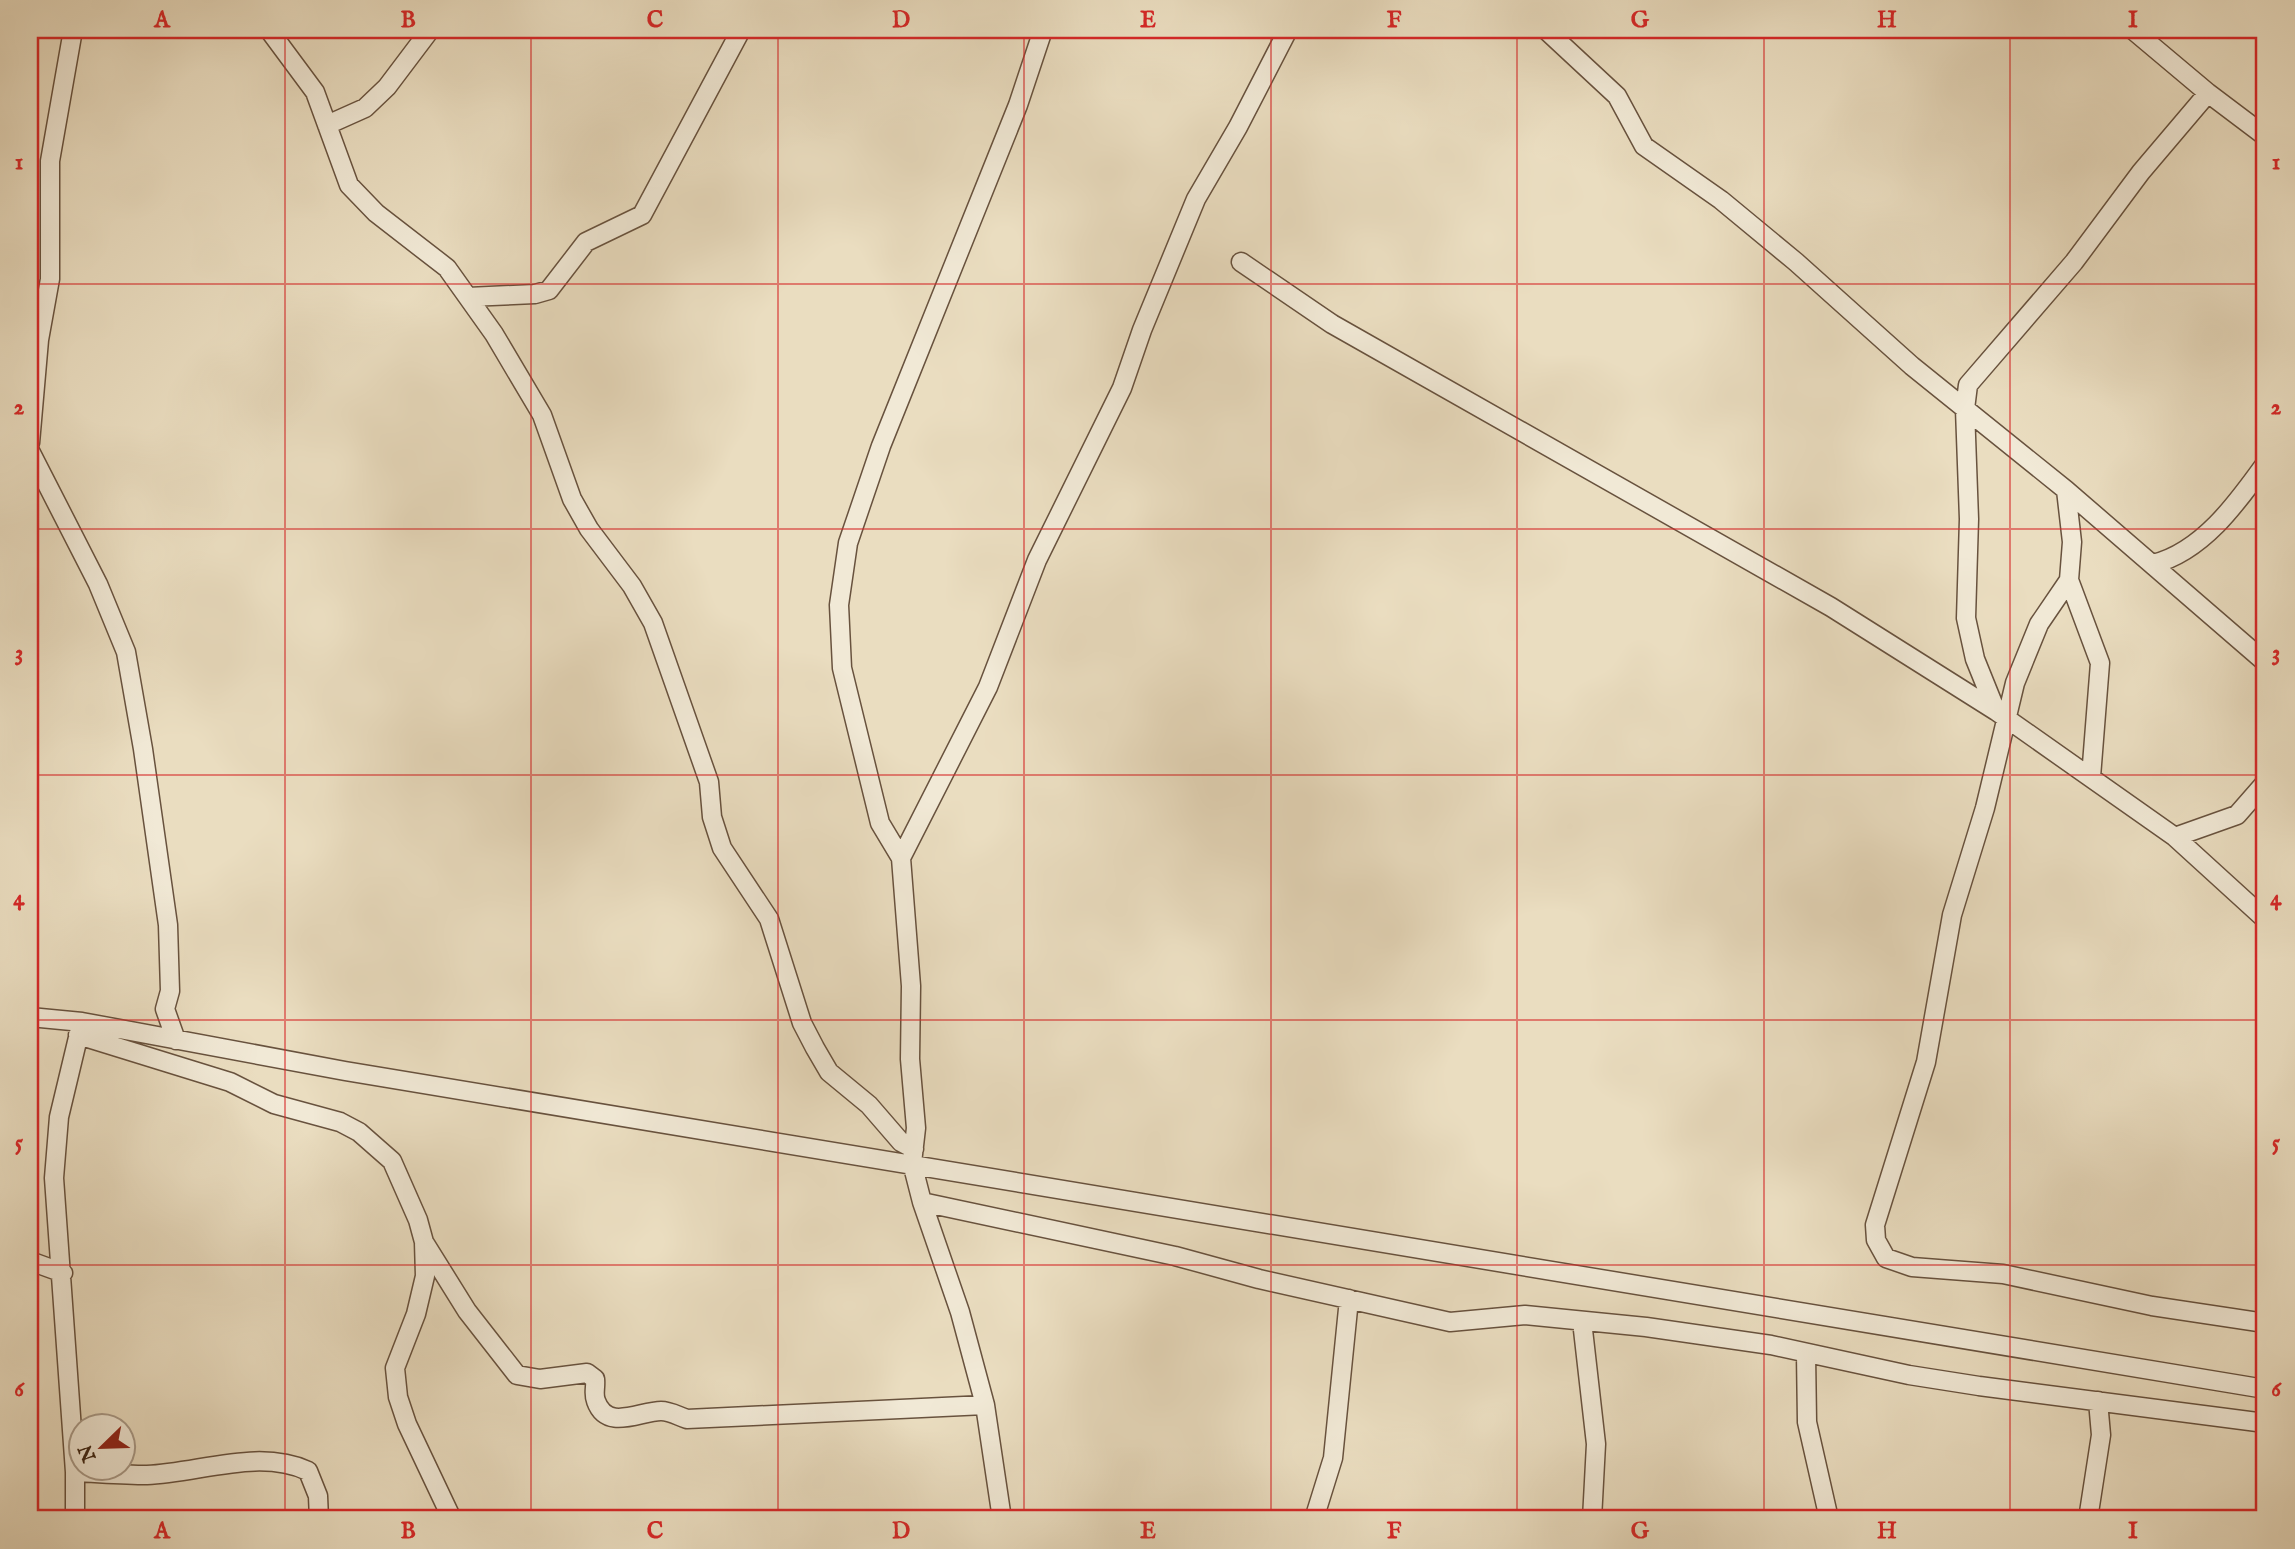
<svg xmlns="http://www.w3.org/2000/svg" width="2295" height="1549" font-family="'IM FELL English',serif">
  <style>
    .lines { fill: none; stroke-linecap: round; stroke-linejoin: round }
    .minor-casing { stroke: #68523e; stroke-width: 21 }
    .minor { stroke: #f1e9d6; stroke-width: 18 }
    .grid { fill: none; stroke: #d62828; stroke-width: 2; stroke-opacity: 0.55 }
    .neatline { fill: none; stroke: #d62828; stroke-width: 2.5 }
    .grid-label { font-size: 23px; text-anchor: middle; font-weight: bold; fill: #d62828 }
  </style>
  <rect width="100%" height="100%" fill="#eaddc0"/>
  <filter id="stains"><feTurbulence type="fractalNoise" baseFrequency=".00286" numOctaves="4"/><feColorMatrix values="0 0 0 0 .2 0 0 0 0 .09 0 0 0 0 .02 0 0 0 .5 -.17"/></filter>
  <radialGradient id="worn" r=".72"><stop offset=".6" stop-color="#630" stop-opacity="0"/><stop offset="1" stop-color="#630" stop-opacity=".3"/></radialGradient>
  <g class="lines">
    <defs>
      <path id="minor" d="M269,30L315,92L349,185L376,213L447,268L494,334L542,415L572,499L589,529L632,586L653,623L709,782L712,817L722,848L769,919L802,1023L815,1048L829,1072L869,1105L901,1142L914,1149
        M1546,30L1617,96L1644,146L1721,200L1796,262L1912,366L2066,490L2265,662
        M2133,30L2208,93L2265,136
        M327,125L365,108L387,87L430,30
        M1241,262L1332,324L1831,607L1996,711L2175,837L2265,919
        M468,297L535,294L549,290L586,242L642,215L741,30
        M30,443L39,340L50,279V161L73,30
        M30,451L98,584L126,652L143,749L168,925L170,991L165,1009L176,1040
        M2066,490L2072,542L2069,580L2100,663L2091,777
        M2153,564C2202,552 2237,503 2265,464
        M2069,580L2039,624L2015,683L1985,808L1952,915L1926,1062L1875,1225L1876,1240L1886,1258L1912,1267L2003,1274L2152,1306L2265,1323
        M1996,711L1975,659L1966,618L1969,519L1965,409L1968,385L2074,262L2141,172L2208,93
        M2175,837L2237,815L2265,783
        M901,858L880,823L842,668L839,605L848,543L881,446L1018,105L1043,30
        M30,1017L82,1022L345,1071L2265,1389
        M78,1035L230,1082L274,1104L340,1122L359,1132L392,1161L418,1220L424,1242L425,1276L416,1314L395,1368L398,1397L407,1424L452,1519
        M922,1202L1175,1256L1259,1279L1450,1322L1525,1315L1646,1327L1771,1345L1909,1375L1979,1386L2265,1423
        M424,1242L467,1311L517,1375L540,1379L587,1373L595,1379C596,1387 593,1394 596,1401C607,1432 640,1411 661,1411C670,1411 678,1416 687,1419L985,1405
        M30,1261L63,1273
        M1582,1321L1596,1444L1592,1519
        M1806,1354L1807,1422L1829,1519
        M75,1472C99,1473 123,1475 147,1475C199,1473 259,1448 308,1471L318,1496L319,1519
        M75,1519V1472L54,1178L59,1117L81,1025
        M1002,1519L985,1405L960,1312L922,1202L912,1163L916,1128L910,1059L911,986L901,858L988,687L1037,560L1122,388L1142,330L1196,199L1238,127L1288,30
        M1314,1519L1333,1458L1349,1299
        M2088,1519L2101,1435L2098,1401"/>
    </defs>
    <use href="#minor" class="minor-casing"/>
    <use href="#minor" class="minor"/>
  </g>
  <path class="grid" d="M285,30V1519M531,30V1519M778,30V1519M1024,30V1519M1271,30V1519M1517,30V1519M1764,30V1519M2010,30V1519M30,284H2265M30,529H2265M30,775H2265M30,1020H2265M30,1265H2265"/>
  <rect width="2295" height="1549" fill="none" stroke="#eaddc0" stroke-width="77"/>
  <g transform="translate(102 1447) rotate(247)"><circle r="33" fill="#f1e9d6" stroke="#a99a88" stroke-width="2"/>
  <path d="M0-5L12 26L0 18L-12 26Z" fill="#8f2418"/>
  <text y="-10" font-size="19" font-weight="bold" text-anchor="middle" fill="#3c2412">N</text>
  </g>
  <rect x="38" y="38" width="2218" height="1472" class="neatline"/>
  <g class="grid-label">
    <text x="162" y="27">A</text>
    <text x="408" y="27">B</text>
    <text x="655" y="27">C</text>
    <text x="901" y="27">D</text>
    <text x="1148" y="27">E</text>
    <text x="1394" y="27">F</text>
    <text x="1640" y="27">G</text>
    <text x="1887" y="27">H</text>
    <text x="2133" y="27">I</text>
    <text x="19" y="169">1</text>
    <text x="2276" y="169">1</text>
    <text x="19" y="414">2</text>
    <text x="2276" y="414">2</text>
    <text x="19" y="660">3</text>
    <text x="2276" y="660">3</text>
    <text x="19" y="905">4</text>
    <text x="2276" y="905">4</text>
    <text x="19" y="1150">5</text>
    <text x="2276" y="1150">5</text>
    <text x="19" y="1396">6</text>
    <text x="2276" y="1396">6</text>
    <text x="162" y="1538">A</text>
    <text x="408" y="1538">B</text>
    <text x="655" y="1538">C</text>
    <text x="901" y="1538">D</text>
    <text x="1148" y="1538">E</text>
    <text x="1394" y="1538">F</text>
    <text x="1640" y="1538">G</text>
    <text x="1887" y="1538">H</text>
    <text x="2133" y="1538">I</text>
  </g>
  <rect width="100%" height="100%" filter="url(#stains)"/>
  <rect width="100%" height="100%" fill="url(#worn)"/>
</svg>
